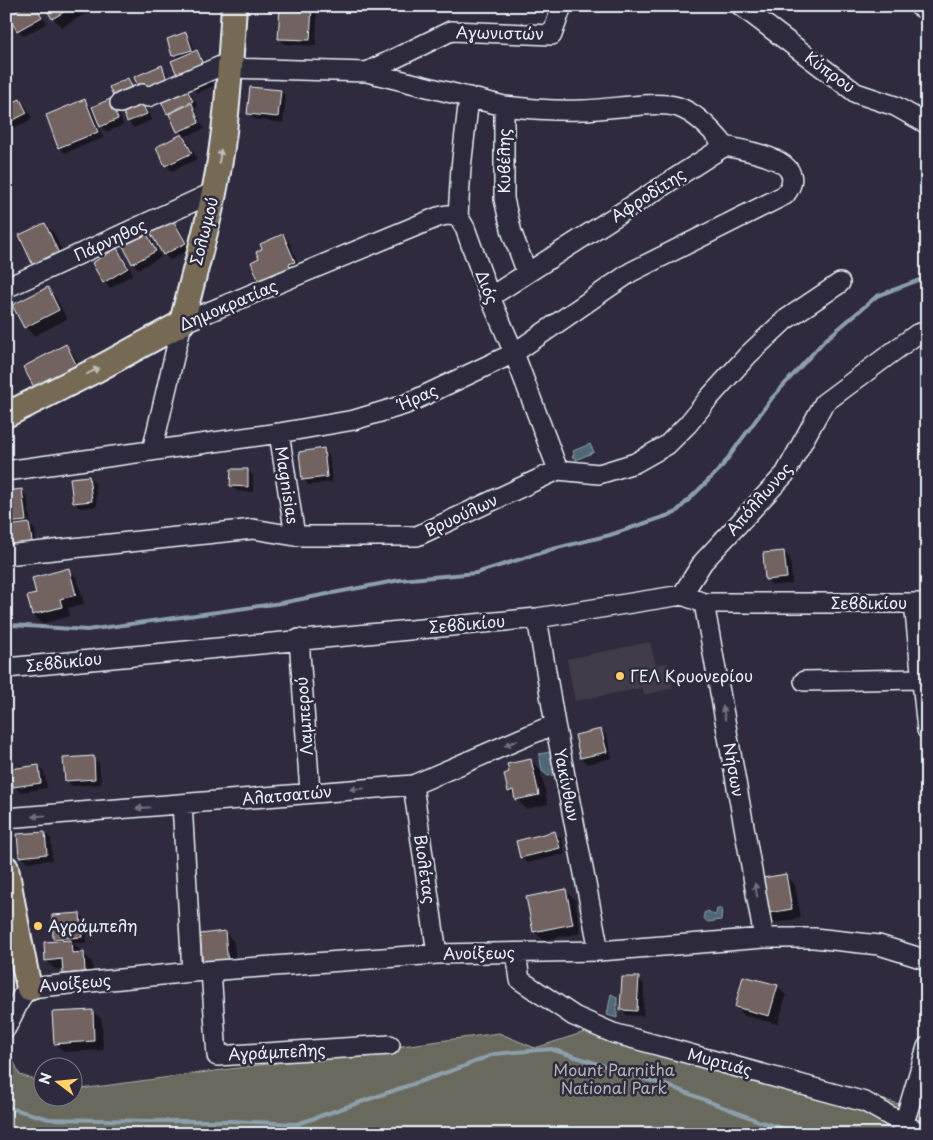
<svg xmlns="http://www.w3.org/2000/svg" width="933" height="1140" font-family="'Playpen Sans',sans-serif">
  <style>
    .built { fill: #433b48 }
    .green { fill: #696b5d; stroke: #a8aeaa }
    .water { fill: #4f6877; stroke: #8c9fab }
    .shadow { fill: #0007 }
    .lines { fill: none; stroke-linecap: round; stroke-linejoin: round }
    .stream { stroke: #8c9fab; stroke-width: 4 }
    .building { fill: #736460; stroke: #e8f1f8 }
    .minor-casing { stroke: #e8f1f8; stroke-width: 22 }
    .major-casing { stroke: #e8f1f8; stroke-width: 28 }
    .minor { stroke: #2f2a3d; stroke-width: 19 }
    .major { stroke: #776a54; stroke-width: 24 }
    .oneway { fill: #bbbbb6 }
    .oneway2 { fill: #70707e }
    .poi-dot { fill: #ffd166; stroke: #2f2a3d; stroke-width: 2 }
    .labels { text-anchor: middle; stroke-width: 5; stroke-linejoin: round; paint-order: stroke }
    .street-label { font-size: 16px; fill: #e8f1f8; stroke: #2f2a3d }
    .poi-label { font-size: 16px; fill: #e8f1f8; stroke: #2f2a3d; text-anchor: start }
    .park-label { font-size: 16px; fill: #afb5b2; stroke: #2f2a3d }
  </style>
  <rect width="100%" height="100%" fill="#2f2a3d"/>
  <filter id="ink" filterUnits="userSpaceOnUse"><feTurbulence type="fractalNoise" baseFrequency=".02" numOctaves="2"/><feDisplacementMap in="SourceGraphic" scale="10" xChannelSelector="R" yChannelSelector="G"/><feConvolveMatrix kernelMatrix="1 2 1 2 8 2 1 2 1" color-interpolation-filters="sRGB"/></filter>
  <g filter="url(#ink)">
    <path class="built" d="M650,642L656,665L667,663L673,688L644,695L642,688L575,701L567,659Z"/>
    <path class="green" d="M613,1023L927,1112V1134H6V1045L20,1075L42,1082V1098H72L73,1090L499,1033L535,1048Z"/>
    <path class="water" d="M590,444L594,452L576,460V458L572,457L574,454L573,451Z
      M550,752L554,775L548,776L542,771L539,754Z
      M717,909H722L721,920L708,922C704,920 703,917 704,913L708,911L714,915L716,914Z
      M611,994L617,997V1018L607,1015Z"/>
    <path class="shadow" d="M27,6H37L47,23L24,36L18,31L10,16Z
      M47,6H83L87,13L62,27L53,18Z
      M533,6H560L558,14L535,9Z
      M311,8L317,14L316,46L285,44L279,39Z
      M185,34L191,40L195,52L215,70L220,83L197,93L179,75L178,59L174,55Z
      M161,67L167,73L172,86L147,97Z
      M186,90L192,95L198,107L195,108L204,129L184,137L188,141L197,159L172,171L166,165L182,135L168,113Z
      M280,91L286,97L283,123L254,119L248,113Z
      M20,101L26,106L32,119L6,132V107Z
      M85,101L92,108L110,101L116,106L123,125L107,132L97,123L103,138L65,153L59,147Z
      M141,102L147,108L152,120L134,128L128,122L123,110Z
      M173,221L179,227L191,249L170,260L164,254Z
      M45,224L54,233L68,265L21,235Z
      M147,235L153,241L161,257L138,269L133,263Z
      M283,235L289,241L300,268L294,270L261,259Z
      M117,250L123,256L133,274L110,288L104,282Z
      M47,289L56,298L67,319L34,336L25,327Z
      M65,346L74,355L85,375L45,397Z
      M323,450L329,455L332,482L309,485L303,479Z
      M248,470L253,476V492L237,491L231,486Z
      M89,477L95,483L97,506L80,508L74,502Z
      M21,491L27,496L31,526L35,530L38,553L6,525V492Z
      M784,552L790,558L792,584L772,585L766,579Z
      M68,569L77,578L84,604L68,608L70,616L42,624L33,615L37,595Z
      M601,730L607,736L612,758L587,764L581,758L576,736Z
      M93,758L99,763L101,784L72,786L66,780Z
      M531,760L540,769L548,804L526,809L509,791Z
      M38,766L44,772L47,788L20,792L14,786Z
      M45,833L51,839L52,860L27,862L21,856Z
      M555,833L561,838L565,854L527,863L521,857Z
      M786,875L795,885L801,918L774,923L765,914Z
      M566,891L575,900L581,933L543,940L534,931Z
      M80,914L86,920L87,943H73L80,950V953H83L92,962L94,980L73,982L64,973V969H55L46,960L58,942L55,938Z
      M225,933L234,942L236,972L214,975Z
      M639,979L644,985L643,1016L627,1015L622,1009Z
      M777,986L786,995L778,1024L745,1016L736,1007Z
      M93,1011L102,1020L103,1050L64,1052L55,1043Z"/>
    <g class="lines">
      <path class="stream" d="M6,622L12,625L87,630L281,603L400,580L476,573L553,549L610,535L675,513L720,469L772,398L824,341L877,296L927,277
        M6,1107L49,1119L150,1121H229L297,1124L462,1067L494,1054L551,1049L677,1089L761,1122L802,1134"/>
    </g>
    <path class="building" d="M25,6H36L42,17L17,31L8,16Z
      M45,6H74L52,19Z
      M280,6L312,7L310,40L278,39Z
      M186,32L192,50L172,56L167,39Z
      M197,50L203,64L177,75L171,61Z
      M162,65L167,80L140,92L134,77Z
      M128,78L134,91L115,100L109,87Z
      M250,87L281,90L278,117L247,114Z
      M186,88L193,101L167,114L161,101Z
      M20,99L27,113L6,124V106Z
      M85,99L98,132L58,148L46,115Z
      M110,99L118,119L100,127L92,107Z
      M141,101L147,114L127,122L122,109Z
      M192,103L199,123L177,132L169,114Z
      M182,134L192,153L165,166L156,147Z
      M173,220L186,243L163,255L150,232Z
      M45,223L60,256L34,268L19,235Z
      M147,234L156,251L132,264L123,246Z
      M283,234L295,262L289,264L291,269L261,287L251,262L259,258L256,252L262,249L260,244Z
      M117,248L128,268L103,283L92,263Z
      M48,287L59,310L24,328L12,305Z
      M66,344L77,366L35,389L23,367Z
      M324,448L327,477L302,480L299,452Z
      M231,469H248V487L230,486Z
      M89,476L92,501L73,503L70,478Z
      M22,489L26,521L6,523V491Z
      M29,523L33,547L11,550L8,526Z
      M784,551L787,578L765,580L763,553Z
      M69,568L76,595L60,599L62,607L32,615L27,596L36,594L32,578Z
      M601,729L607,752L580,758L575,735Z
      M94,756L95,779L65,781L63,758Z
      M531,759L539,795L515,800L513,790L508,792L504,774L509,772L507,764Z
      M39,765L41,783L13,787L10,769Z
      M555,831L560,848L520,858L516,841Z
      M45,832L47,854L19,857L17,834Z
      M786,874L792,909L764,914L757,879Z
      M566,889L573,924L533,932L526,897Z
      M80,913L82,937L53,939L52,915Z
      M225,931L228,964L203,966L200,934Z
      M71,940L72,953L84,952L85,972L63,974L62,959L45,961L44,942Z
      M743,976L778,985L769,1016L735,1007Z
      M622,977H639L637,1011L620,1010Z
      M93,1010L94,1041L54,1044L52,1012Z"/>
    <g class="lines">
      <defs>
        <path id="minor" d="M741,6L856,93L895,106L927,124
          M919,6L927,11
          M230,68L367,72L504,106C530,109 556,111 582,110C606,110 657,100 678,107C696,113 713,131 725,146
          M367,72L451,31L552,35L562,6
          M469,97L461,168L458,216L465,228L490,297L514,353L558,470
          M120,103L142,94L148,97L230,62
          M504,106V199L512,233L527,273
          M6,288L214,192
          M279,433L295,536
          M152,451L182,323L438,217L447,215L458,216
          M6,471L279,433L354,420L404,405L514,353L631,272L785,195C813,159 746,151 725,146L490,297
          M6,555L253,529L295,536H417L558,470L599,474L635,463L667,445L688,424L708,399L748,355L785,320L840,283
          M682,595L703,562L785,474L824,403L917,334L927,331
          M704,603L764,938
          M914,603L927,730
          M537,618L555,724L599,951
          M299,639L310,792
          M6,668L537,618L682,595L704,603H927
          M804,681L922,679
          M413,785L437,954
          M182,804L192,972
          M6,818L413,785L555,724
          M516,953L520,980L574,1016L613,1033L865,1102L922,1134
          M211,971L217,1056L390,1045
          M6,1028L22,996L29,988L192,972L437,954L599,951L764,938H814L879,945L927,960
          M904,1123L927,1047"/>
        <path id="major" d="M6,415L96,370L182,323C192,280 205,237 214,193C227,132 230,68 234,6
          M6,868L19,939L29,988"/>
      </defs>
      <use href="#minor" class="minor-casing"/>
      <use href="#major" class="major-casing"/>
      <use href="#minor" class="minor"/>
      <use href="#major" class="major"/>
    </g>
    <defs><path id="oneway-solid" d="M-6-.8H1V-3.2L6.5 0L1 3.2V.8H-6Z" transform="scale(1.25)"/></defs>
    <g class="oneway">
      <use href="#oneway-solid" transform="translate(220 156) rotate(-82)"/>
      <use href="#oneway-solid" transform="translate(93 371) rotate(-27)"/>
    </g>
    <g class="oneway2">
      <use href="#oneway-solid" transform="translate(724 713) rotate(-100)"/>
      <use href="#oneway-solid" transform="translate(511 743) rotate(157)"/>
      <use href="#oneway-solid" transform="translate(357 789) rotate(176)"/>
      <use href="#oneway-solid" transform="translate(143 808) rotate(175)"/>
      <use href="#oneway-solid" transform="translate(39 816) rotate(176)"/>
      <use href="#oneway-solid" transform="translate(756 890) rotate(-100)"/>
    </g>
  </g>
  <g class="poi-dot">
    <circle cx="620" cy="676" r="5"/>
    <circle cx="38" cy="926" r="5"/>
  </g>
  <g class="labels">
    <g class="street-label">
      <text transform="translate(500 33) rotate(1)" y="6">Αγωνιστών</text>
      <text transform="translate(830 72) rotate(36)" y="6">Κύπρου</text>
      <text transform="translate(504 161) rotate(-90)" y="6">Κυβέλης</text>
      <text transform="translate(648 195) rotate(-33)" y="6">Αφροδίτης</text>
      <text transform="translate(204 231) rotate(-76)" y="6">Σολωμού</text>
      <text transform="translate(110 240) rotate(-25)" y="6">Πάρνηθος</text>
      <text transform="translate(487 287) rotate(69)" y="6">Διός</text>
      <text transform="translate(228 305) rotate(-23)" y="6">Δημοκρατίας</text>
      <text transform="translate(418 397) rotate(-24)" y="6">Ήρας</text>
      <text transform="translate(287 485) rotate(81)" y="6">Magnisias</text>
      <text transform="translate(759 499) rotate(-49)" y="6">Απόλλωνος</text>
      <text transform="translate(461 515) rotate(-25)" y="6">Βρυούλων</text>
      <text x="869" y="609">Σεβδικίου</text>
      <text transform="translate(467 624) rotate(-5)" y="6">Σεβδικίου</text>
      <text transform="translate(64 662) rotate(-6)" y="6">Σεβδικίου</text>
      <text transform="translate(304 716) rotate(-94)" y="6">Λαμπερού</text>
      <text transform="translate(734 770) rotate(80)" y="6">Νήσων</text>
      <text transform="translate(567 785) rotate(79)" y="6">Υακίνθων</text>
      <text transform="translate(287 795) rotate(-5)" y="6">Αλατσατών</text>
      <text transform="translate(425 869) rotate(82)" y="6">Βιολέτας</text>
      <text transform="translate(479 953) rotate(-1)" y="6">Ανοίξεως</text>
      <text transform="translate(75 983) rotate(-5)" y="6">Ανοίξεως</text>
      <text transform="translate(277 1052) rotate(-3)" y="6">Αγράμπελης</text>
      <text transform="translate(720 1062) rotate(15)" y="6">Μυρτιάς</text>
    </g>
    <g class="poi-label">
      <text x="630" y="682">ΓΕΛ Κρυονερίου</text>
      <text x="48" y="932">Αγράμπελη</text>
    </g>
    <g class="park-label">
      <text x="614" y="1076">Mount Parnitha<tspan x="614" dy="18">National Park</tspan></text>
    </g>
  </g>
  <rect width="933" height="1140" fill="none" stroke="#2f2a3d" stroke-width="25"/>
  <rect x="12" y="12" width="908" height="1115" fill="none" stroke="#e8f1f8" stroke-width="2" filter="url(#ink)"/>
  <g transform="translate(58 1082) rotate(286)"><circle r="24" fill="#2f2a3d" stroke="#797a88"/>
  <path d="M0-4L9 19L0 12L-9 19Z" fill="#ffd166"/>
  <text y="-8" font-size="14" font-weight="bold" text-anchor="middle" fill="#e8f1f8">N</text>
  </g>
</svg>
